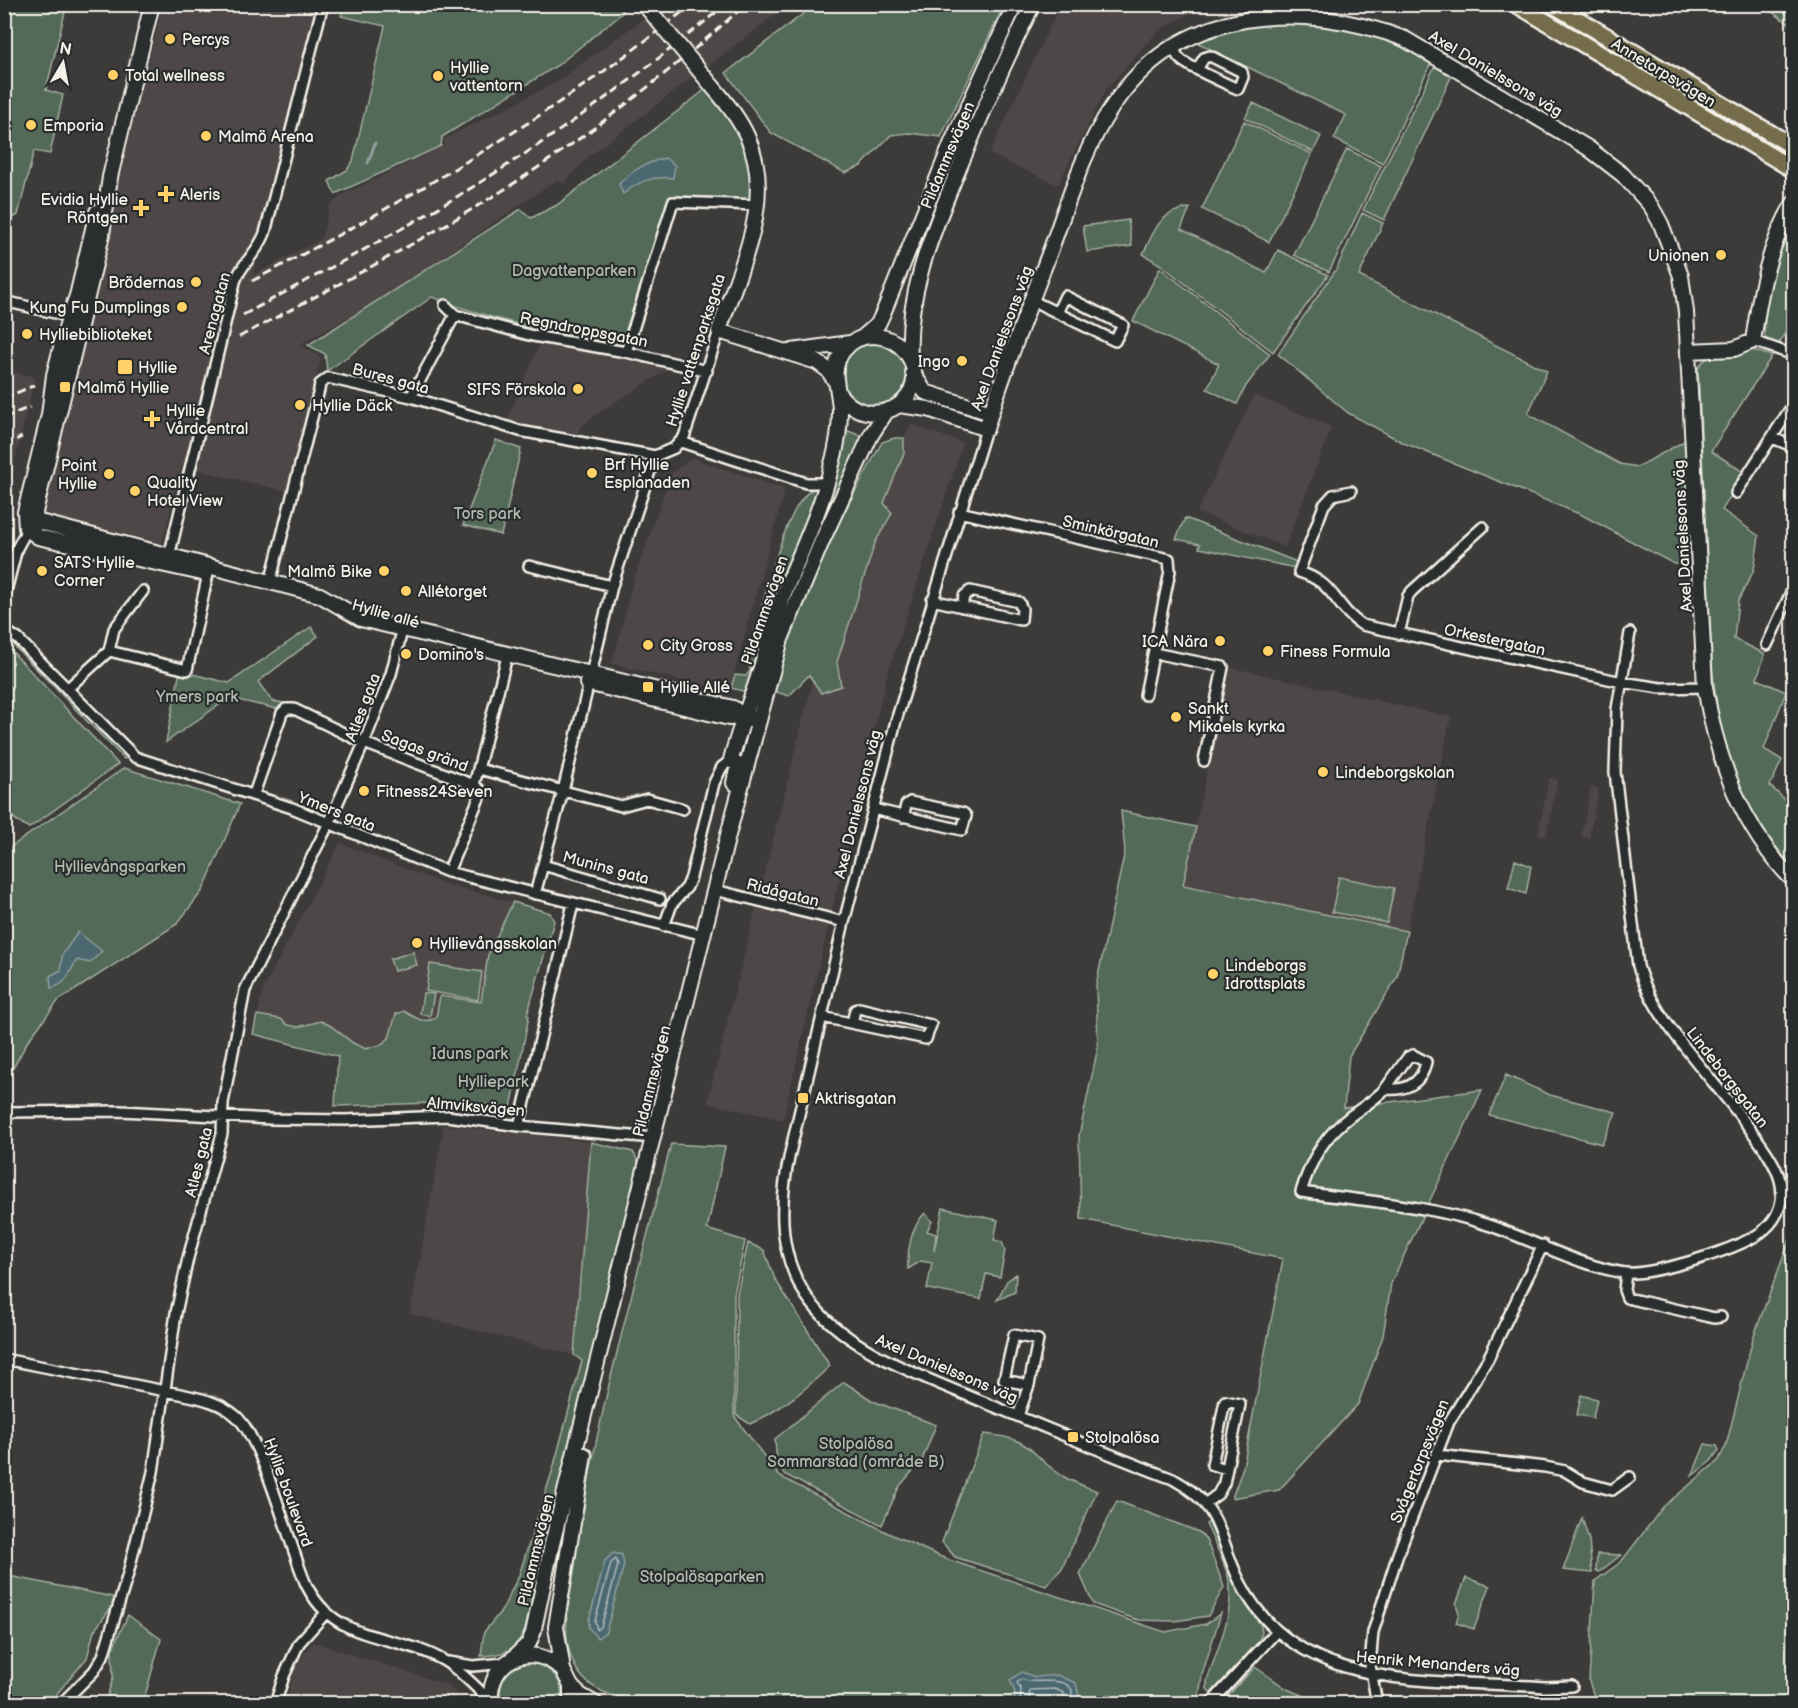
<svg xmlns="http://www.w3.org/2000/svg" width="1798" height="1708" font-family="'Balsamiq Sans',sans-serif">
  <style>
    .built { fill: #4d4646 }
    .green { fill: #526a58; stroke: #a3aea0; stroke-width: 1.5 }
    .water { fill: #4b676f; stroke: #8f9e9f; stroke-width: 1.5 }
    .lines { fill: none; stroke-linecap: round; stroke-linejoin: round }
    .shore { stroke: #b0bab8; stroke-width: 1.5 }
    .stream { stroke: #8f9e9f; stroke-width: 3 }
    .street-casing { stroke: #f4f1e8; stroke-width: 14 }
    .secondary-casing { stroke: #f4f1e8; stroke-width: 18 }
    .primary-casing { stroke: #f4f1e8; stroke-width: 20 }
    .street { stroke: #2a2d2e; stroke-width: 9 }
    .secondary { stroke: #2a2d2e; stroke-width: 14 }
    .primary { stroke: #746c4b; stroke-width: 15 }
    .rail { stroke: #f4f1e8; stroke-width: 3; stroke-dasharray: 9 4.5; stroke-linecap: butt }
    .secondary-bridge-casing { stroke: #f4f1e8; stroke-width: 18; stroke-linecap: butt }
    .secondary-bridge { stroke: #2a2d2e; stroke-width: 14 }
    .poi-dot { fill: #ffd166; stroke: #2a2d2e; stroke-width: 2 }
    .labels { text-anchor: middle; stroke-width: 4.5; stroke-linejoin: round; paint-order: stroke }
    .poi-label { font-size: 16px; fill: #f4f1e8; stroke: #2a2d2e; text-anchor: start }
    .street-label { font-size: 16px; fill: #f4f1e8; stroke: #2a2d2e }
    .park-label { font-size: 16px; fill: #b3bbae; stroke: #2a2d2e }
  </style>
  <rect width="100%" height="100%" fill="#3d3a3a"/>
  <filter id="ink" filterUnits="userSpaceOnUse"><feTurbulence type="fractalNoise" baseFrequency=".0167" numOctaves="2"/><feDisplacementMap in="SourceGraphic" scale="12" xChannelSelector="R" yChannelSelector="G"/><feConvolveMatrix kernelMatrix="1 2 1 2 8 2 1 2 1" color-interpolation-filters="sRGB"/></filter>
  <g filter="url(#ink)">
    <path class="built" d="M163,5H319L253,275L321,239L330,205L342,195L444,146V139L555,83L662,5H788L588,157L563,184L557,180L381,299L299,345L321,357L290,492L182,466L161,547L38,519L112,203Z
      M1060,5H1207L1159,30L1107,88L1058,185L989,154Z
      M540,343L673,366L598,413L580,428L577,436L507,420Z
      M5,370L35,377L11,477L5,479Z
      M1254,395L1332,427L1285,547L1197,512Z
      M910,424L963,443L886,679L783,1120L707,1103L815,671Z
      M692,458L785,489L729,692L612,664L633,582L671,473Z
      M1229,667L1451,717L1407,931L1183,885Z
      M1549,778L1558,780L1546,837L1538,835Z
      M1591,787L1599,789L1589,838L1581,837Z
      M340,843L439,882L534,908L552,922L529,1016L501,1012L388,1069L253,1034L263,989Z
      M444,1125L591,1142L574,1355L410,1314Z
      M313,1642L448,1685L455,1692L457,1703H286L295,1666Z"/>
    <path class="green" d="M5,4L65,5L66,8L46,90L63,95L50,154L34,151L18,215L5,223Z
      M816,4H1004V5L941,137L909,133L891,135L861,166L845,173L771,133L726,73Z
      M344,5H626L622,13L558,65L442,137L441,146L335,194L329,181L347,170L353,161L385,26L341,16Z
      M1772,5H1793V26L1769,10Z
      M1278,17L1379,35L1431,63L1383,163L1334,139L1346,115L1196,42L1210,34Z
      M1435,66L1452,75L1384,220L1363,210Z
      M706,89C742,131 752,144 752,201L670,197L621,345C557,334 493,321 432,297L327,371L325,354L308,345L521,209L531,218L557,205Z
      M1253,103L1321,136L1313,152L1245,118Z
      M1244,121L1312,154L1269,242L1202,209Z
      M1347,149L1381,166L1329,272L1294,255Z
      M1190,208L1181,229L1266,273L1278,250L1328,275L1273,352L1161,265L1143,254C1155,229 1160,211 1190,208Z
      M1362,213L1383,223L1359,276L1547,371L1528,414L1620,464L1638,467L1686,440L1687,564H1674L1582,515L1404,443L1348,413L1278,354L1337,268Z
      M1128,220L1132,246L1087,252L1083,226Z
      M1793,223V317L1779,344L1765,340C1762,299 1776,258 1793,223Z
      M1160,268L1270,354L1246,386L1237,404L1207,389L1219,364L1133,321Z
      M842 375a32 32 0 1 1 64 0a32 32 0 1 1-64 0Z
      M1752,350L1772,356L1711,451L1745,473L1722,510L1759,536L1754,570L1738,601L1734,639L1765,654L1757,679L1786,692L1764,749L1782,760L1770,786L1793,807L1792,866C1737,804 1719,745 1712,663L1698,369C1705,349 1735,356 1752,350Z
      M845,430L862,436L828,513L818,527Z
      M894,438H904V453L884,503L892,513L875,543L837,662L841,686L821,693L809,675L789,696L773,691L787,641L822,544L840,520L882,442Z
      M496,440L521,449L501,535L463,525Z
      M817,487L808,520L767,627L760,613C769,584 788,496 817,487Z
      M1185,518L1297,562L1295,568L1199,548L1200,544L1176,539Z
      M311,627L318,636L258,682L272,701L284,703L277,709L229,698L166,742L180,671L229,683Z
      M756,627L761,628L763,636L747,692L731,688L735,675L746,676L750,671L748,657Z
      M15,642L79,707C81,719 95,729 104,734C113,737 122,751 129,758L124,759L14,646Z
      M5,644L118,764L29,828L5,813Z
      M124,768L240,804L203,890L177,924L58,1001L28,1041L6,1081L5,1094V851Z
      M1121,811L1196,827L1183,885L1407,931L1397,977L1349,1056L1344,1108L1482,1090L1391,1283L1383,1336L1358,1404L1279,1490L1232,1498L1243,1467L1283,1259L1081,1219L1079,1136L1098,1047L1096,985L1125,851Z
      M1515,860L1531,866L1526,894L1508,888Z
      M1339,877L1394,888L1387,923L1332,912Z
      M513,902L550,913L554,921L527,1015L529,1016L511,1108L468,1102L335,1106L338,1056L253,1034L257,1015L281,1019L288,1025L298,1027L321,1021L331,1026L353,1043L366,1049L380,1045L389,1038L396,1014L404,1011C416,1018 423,1024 436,1018L440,996L481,1002L488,955Z
      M413,952L417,965L394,971L390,959Z
      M430,964L482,972L478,1000L426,991Z
      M423,993L434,994L430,1016L420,1014Z
      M1506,1075L1550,1095L1616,1112L1602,1144L1489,1115Z
      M591,1142L633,1152L638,1161L637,1181L531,1619C517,1646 513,1655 481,1656L484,1632L502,1610L519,1575L553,1469L582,1361L574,1355Z
      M671,1144L725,1147L707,1229L745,1241L734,1294V1416L779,1476L888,1533L946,1559L1165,1632L1206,1624L1221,1613L1202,1675L1198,1703H636C601,1692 577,1687 568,1646C563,1622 572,1590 575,1565C593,1423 636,1283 671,1144Z
      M943,1208L998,1220L994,1240L1002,1242L1005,1250L1000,1277L986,1274L981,1299L927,1289L932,1263L921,1261L908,1269C907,1250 911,1227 925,1213L932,1221L927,1231L936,1234L934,1251Z
      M1793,1231V1703H1596L1589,1681L1595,1581L1621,1562L1663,1507L1718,1461L1726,1446L1753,1338Z
      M748,1243L764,1250L775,1279L830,1366C806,1389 781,1410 750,1424L736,1415L737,1294Z
      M1016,1274L1015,1292L997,1300L1007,1281Z
      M844,1382L873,1401L936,1425L922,1460L899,1487L882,1525L784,1474L777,1463L775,1439Z
      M1581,1395L1597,1399L1593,1418L1577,1415Z
      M984,1434C1037,1438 1029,1457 1066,1478C1075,1483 1087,1487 1097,1491L1062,1568L1046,1586L955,1557L942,1542Z
      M1705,1444L1717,1446L1719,1450L1711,1461L1692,1476Z
      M1117,1501L1199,1532L1206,1539L1224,1587L1208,1616L1174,1621L1138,1620L1093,1604L1080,1574Z
      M1582,1518L1589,1540L1592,1573L1563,1570Z
      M1209,1522L1239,1593L1261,1625L1262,1633L1258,1643L1211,1693L1207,1689V1681C1216,1651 1235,1614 1229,1581C1225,1562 1214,1542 1206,1524Z
      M1597,1554L1621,1555L1599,1572L1596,1570Z
      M4,1575L118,1598L94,1631L87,1658L49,1703H5Z
      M1466,1578L1490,1586L1474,1629L1456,1623L1459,1613L1456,1604Z
      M128,1615L161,1639L143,1703H105L113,1678L112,1650Z
      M531,1662C553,1668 565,1680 561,1703H500C498,1679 508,1667 531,1662Z
      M1255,1667L1287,1689L1321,1703H1221Z"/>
    <path class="water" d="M665,158L675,165L673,178C653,176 638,181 623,194L619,184C632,170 646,163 665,158Z
      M78,932L102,951L90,963L77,960C68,973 68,984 51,988L50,976L61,970L62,955Z
      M613,1553L622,1555L624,1565L606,1632L597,1638L589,1628V1620L605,1561Z
      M1022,1672L1035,1677L1057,1675L1076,1683L1079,1697L1077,1703H1014L1015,1692L1010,1680Z"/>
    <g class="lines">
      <path class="shore" d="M616,1559L618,1565L601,1627L597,1630L595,1621L611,1563Z
        M1020,1704L1021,1690L1017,1683L1021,1679C1037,1686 1062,1674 1072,1690L1071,1704
        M1028,1704L1030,1690L1055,1689L1064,1693V1704"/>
      <path class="stream" d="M368,163L375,143"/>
      <defs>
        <path id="street" d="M1173,45C1174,48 1176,55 1179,58C1187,67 1225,83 1238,89L1243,77L1242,72L1210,56L1204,58L1198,68
          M1031,300L1115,341L1123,325L1065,296L1057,313
          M4,301L72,317
          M445,305L455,315
          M1753,341L1794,355
          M626,352L673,202L758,205
          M411,397L455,315L533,336L626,352L707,371
          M986,429L896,721L844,922L790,1153C753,1319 863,1352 988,1404C1050,1429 1111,1456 1173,1479C1224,1507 1217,1536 1240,1582C1297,1696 1436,1678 1544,1687L1572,1686
          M1773,438L1794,447
          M681,442L806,483H827
          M1351,491L1333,495L1324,505L1299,572C1336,583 1333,606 1362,625L1622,682L1661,688L1705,687
          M1736,493L1794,403
          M959,512L1169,559L1170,571L1145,695
          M168,561L235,282C241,263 258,253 265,233L323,4
          M529,566L612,586
          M270,583L319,390L320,384L328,378L411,397L520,431L655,456
          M4,599L17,548L29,526
          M932,600L1021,620L1022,609L1019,602L970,591L964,596L962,607
          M4,630L18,639L135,757L292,808L448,872L704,935
          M1399,634L1408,596L1412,591L1483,527
          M1767,645L1794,586
          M109,651L187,670L208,574
          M109,651L114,629L143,591
          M1154,653L1223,667L1204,761
          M67,689L109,651
          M479,769L621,806L647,799L683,809
          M474,785L506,660
          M254,794L282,713L286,709H294L364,743L474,785L480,790L479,798L448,872
          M873,809L962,830L966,816L963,813L910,802L906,805L903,817
          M543,865L660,899
          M715,890L844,922
          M535,894L563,791L612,586L655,456L674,448L684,437L719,331
          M664,926L672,904L687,887L691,877L714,783L722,767L731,760
          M822,1017L926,1039L931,1025L859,1008L855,1010L852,1023
          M1385,1089L1408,1057L1413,1055L1426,1062C1422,1084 1405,1091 1385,1089C1376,1099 1363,1107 1352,1115C1324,1136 1311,1159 1301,1192C1363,1201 1428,1205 1488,1225C1530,1239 1582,1267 1625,1273C1652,1276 1745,1248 1765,1229C1779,1217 1785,1198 1780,1180C1775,1162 1761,1144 1750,1129C1716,1081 1653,1021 1638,966L1615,772L1617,709L1630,633
          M6,1112L121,1111L271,1119L345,1120L447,1116L519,1126L654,1138
          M519,1126L573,904
          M1626,1273L1624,1290L1627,1298L1714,1318L1721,1317
          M4,1359L185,1395C204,1399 221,1403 236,1416C263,1440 289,1544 305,1582C334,1646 395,1631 446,1662C463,1673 477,1688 491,1702
          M1018,1416L1029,1385L1038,1340L1014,1335L1004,1380L1029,1385
          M1437,1455L1545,1467L1565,1471L1583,1482L1612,1490L1630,1477
          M1206,1503L1218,1494L1224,1483L1240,1404L1225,1401L1212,1465L1227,1469
          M448,1662L473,1666L505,1663
          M61,1704L94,1671L103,1656L128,1574L153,1472L176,1313L188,1258L222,1134L223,1103L245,990L329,823L364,743L391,674L401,635
          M275,1704L284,1676L299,1643L325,1614
          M1210,1704L1276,1632
          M1377,1704L1370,1665L1373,1632L1398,1554L1449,1422L1488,1359L1543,1245"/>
        <path id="secondary" d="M152,4L110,177L102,235L35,512L36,521L320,595L361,619L733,708L743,716L759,721
          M713,87C726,102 739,118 747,136C777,200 738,270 719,331L817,362L828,370L835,381
          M97,212L77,296L69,317L54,375L49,415L25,512L26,528L38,537L202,573
          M864,336L878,324L884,311L952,142L1015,4
          M792,351L850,343
          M1689,351L1734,349L1753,341C1760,294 1768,245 1794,203
          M910,359C906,295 932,234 956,175C980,117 1005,61 1033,4
          M913,373L925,392L991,413
          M899,405L928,409L986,429C1003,372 1025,317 1046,262C1066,210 1081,153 1112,107C1179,5 1301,0 1405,39L1588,148L1623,175L1651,206L1661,224L1681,276L1686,312L1705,687C1717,759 1741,828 1794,881
          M587,683L729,718L743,716
          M734,783L738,765L731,760C738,731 750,703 759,674C768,645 775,616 786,588C803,547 822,507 832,464C837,447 840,429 840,411C840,389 828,369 844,350C863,327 899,334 911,361C929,404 868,434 839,394
          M510,1661L529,1643L533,1633L552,1544L728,835L781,639L822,541L871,435L886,412
          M571,1686L580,1695L596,1704
          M491,1704C487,1658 532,1640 563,1670
          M571,1704V1686L563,1670L556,1627L584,1455"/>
        <path id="primary" d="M1516,4L1794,170
          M1552,4L1794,147"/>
      </defs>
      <use href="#street" class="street-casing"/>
      <use href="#secondary" class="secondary-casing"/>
      <use href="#primary" class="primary-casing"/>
      <use href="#street" class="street"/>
      <use href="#secondary" class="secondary"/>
      <use href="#primary" class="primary"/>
      <path class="rail" d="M252,281C406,201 557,114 692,4
        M243,315C315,276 388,238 458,196C552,139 641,75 726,4
        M239,337C326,291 413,246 497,194C585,139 668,74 746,4
        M4,398L35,385
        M4,418L30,407
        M4,445L22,437"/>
      <defs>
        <path id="secondary-bridge" d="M644,4L713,87"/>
      </defs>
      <use href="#secondary-bridge" class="secondary-bridge-casing"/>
      <use href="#secondary-bridge" class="secondary-bridge"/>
    </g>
  </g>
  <g class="poi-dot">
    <circle cx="170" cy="39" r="6"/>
    <circle cx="113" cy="75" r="6"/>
    <circle cx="438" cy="76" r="6"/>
    <circle cx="31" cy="125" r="6"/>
    <circle cx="206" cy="136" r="6"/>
    <path d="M163 185h6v6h6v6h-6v6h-6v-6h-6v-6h6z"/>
    <path d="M138 199h6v6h6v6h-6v6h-6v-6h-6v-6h6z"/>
    <circle cx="1721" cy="255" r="6"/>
    <circle cx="196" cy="282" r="6"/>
    <circle cx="182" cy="307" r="6"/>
    <circle cx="27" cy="334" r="6"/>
    <circle cx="962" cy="361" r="6"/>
    <rect x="117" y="359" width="16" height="16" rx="3"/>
    <rect x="59" y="381" width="12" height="12" rx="3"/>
    <circle cx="578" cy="389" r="6"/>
    <circle cx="300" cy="405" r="6"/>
    <path d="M149 410h6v6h6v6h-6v6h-6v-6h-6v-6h6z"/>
    <circle cx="592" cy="473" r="6"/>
    <circle cx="109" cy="474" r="6"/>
    <circle cx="135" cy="491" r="6"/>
    <circle cx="42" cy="571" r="6"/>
    <circle cx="384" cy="571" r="6"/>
    <circle cx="406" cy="591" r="6"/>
    <circle cx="1220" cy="641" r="6"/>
    <circle cx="648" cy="645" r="6"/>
    <circle cx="1268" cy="651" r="6"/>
    <circle cx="406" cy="654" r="6"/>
    <rect x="642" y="681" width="12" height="12" rx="3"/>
    <circle cx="1176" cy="717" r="6"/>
    <circle cx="1323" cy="772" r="6"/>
    <circle cx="364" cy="791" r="6"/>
    <circle cx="417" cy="943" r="6"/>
    <circle cx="1213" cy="974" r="6"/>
    <rect x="797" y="1092" width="12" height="12" rx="3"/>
    <rect x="1067" y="1431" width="12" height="12" rx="3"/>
  </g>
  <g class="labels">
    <g class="poi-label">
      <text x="182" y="45">Percys</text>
      <text x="450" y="73">Hyllie<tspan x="450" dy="18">vattentorn</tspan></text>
      <text x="125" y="81">Total wellness</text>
      <text x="43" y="131">Emporia</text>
      <text x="218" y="142">Malmö Arena</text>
      <text x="180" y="200">Aleris</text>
      <text x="128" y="205" text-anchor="end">Evidia Hyllie<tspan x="128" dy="18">Röntgen</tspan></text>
      <text x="1709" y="261" text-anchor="end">Unionen</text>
      <text x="184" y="288" text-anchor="end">Brödernas</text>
      <text x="170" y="313" text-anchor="end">Kung Fu Dumplings</text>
      <text x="39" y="340">Hylliebiblioteket</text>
      <text x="950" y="367" text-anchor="end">Ingo</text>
      <text x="138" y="373">Hyllie</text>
      <text x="77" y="393">Malmö Hyllie</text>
      <text x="566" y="395" text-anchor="end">SIFS Förskola</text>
      <text x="312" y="411">Hyllie Däck</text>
      <text x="166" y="416">Hyllie<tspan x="166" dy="18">Vårdcentral</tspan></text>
      <text x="604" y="470">Brf Hyllie<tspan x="604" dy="18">Esplanaden</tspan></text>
      <text x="97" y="471" text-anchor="end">Point<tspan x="97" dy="18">Hyllie</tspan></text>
      <text x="147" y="488">Quality<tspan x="147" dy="18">Hotel View</tspan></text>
      <text x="54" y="568">SATS Hyllie<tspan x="54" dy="18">Corner</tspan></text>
      <text x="372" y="577" text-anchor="end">Malmö Bike</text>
      <text x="418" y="597">Allétorget</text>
      <text x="1208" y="647" text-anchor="end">ICA Nära</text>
      <text x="660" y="651">City Gross</text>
      <text x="1280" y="657">Finess Formula</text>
      <text x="418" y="660">Domino's</text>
      <text x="660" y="693">Hyllie Allé</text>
      <text x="1188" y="714">Sankt<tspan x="1188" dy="18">Mikaels kyrka</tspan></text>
      <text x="1335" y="778">Lindeborgskolan</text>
      <text x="376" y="797">Fitness24Seven</text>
      <text x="429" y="949">Hyllievångsskolan</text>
      <text x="1225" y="971">Lindeborgs<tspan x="1225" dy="18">Idrottsplats</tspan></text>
      <text x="815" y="1104">Aktrisgatan</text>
      <text x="1085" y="1443">Stolpalösa</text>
    </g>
    <g class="street-label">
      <text transform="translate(1664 72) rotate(31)" y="6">Annetorpsvägen</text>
      <text transform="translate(1496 73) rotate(31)" y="6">Axel Danielssons väg</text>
      <text transform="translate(947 155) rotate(-67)" y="6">Pildammsvägen</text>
      <text transform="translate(214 313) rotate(-75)" y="6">Arenagatan</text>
      <text transform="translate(584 329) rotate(11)" y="6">Regndroppsgatan</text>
      <text transform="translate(1001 338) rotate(-70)" y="6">Axel Danielssons väg</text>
      <text transform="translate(695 350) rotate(-72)" y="6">Hyllie vattenparksgata</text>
      <text transform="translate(391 378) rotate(15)" y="6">Bures gata</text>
      <text transform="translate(1111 531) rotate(13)" y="6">Sminkörgatan</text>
      <text transform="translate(1682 536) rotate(-93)" y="6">Axel Danielssons väg</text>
      <text transform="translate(764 610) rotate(-71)" y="6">Pildammsvägen</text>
      <text transform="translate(386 613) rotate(16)" y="6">Hyllie allé</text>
      <text transform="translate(1495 639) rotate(12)" y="6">Orkestergatan</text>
      <text transform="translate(362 707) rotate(-69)" y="6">Atles gata</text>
      <text transform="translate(425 750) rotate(21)" y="6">Sagas gränd</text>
      <text transform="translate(857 804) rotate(-76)" y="6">Axel Danielssons väg</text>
      <text transform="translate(337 811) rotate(22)" y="6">Ymers gata</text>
      <text transform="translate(606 867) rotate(15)" y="6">Munins gata</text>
      <text transform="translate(783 892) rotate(14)" y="6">Ridågatan</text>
      <text transform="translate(1728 1077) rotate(52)" y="6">Lindeborgsgatan</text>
      <text transform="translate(651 1081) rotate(-76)" y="6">Pildammsvägen</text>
      <text transform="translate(476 1106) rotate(5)" y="6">Almviksvägen</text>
      <text transform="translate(198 1162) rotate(-76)" y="6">Atles gata</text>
      <text transform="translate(947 1368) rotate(23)" y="6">Axel Danielssons väg</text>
      <text transform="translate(1419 1461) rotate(-68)" y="6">Svågertorpsvägen</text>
      <text transform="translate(289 1492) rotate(70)" y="6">Hyllie boulevard</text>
      <text transform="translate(535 1550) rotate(-77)" y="6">Pildammsvägen</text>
      <text transform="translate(1438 1663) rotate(5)" y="6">Henrik Menanders väg</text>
    </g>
    <g class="park-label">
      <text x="574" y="276">Dagvattenparken</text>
      <text x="487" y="519">Tors park</text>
      <text x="197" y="702">Ymers park</text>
      <text x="120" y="872">Hyllievångsparken</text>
      <text x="470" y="1059">Iduns park</text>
      <text x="493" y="1087">Hylliepark</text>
      <text x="856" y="1449">Stolpalösa<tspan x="856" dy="18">Sommarstad (område B)</tspan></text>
      <text x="702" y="1582">Stolpalösaparken</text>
    </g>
  </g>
  <rect width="1798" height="1708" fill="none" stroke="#2a2d2e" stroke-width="24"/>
  <rect x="12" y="12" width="1774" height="1684" fill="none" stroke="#f4f1e8" stroke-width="2" filter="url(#ink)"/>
  <g transform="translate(63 63) rotate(10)" stroke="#2a2d2e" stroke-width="4.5" paint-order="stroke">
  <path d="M0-4.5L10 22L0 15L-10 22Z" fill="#f4f1e8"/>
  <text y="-9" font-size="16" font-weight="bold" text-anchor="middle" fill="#f4f1e8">N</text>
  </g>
</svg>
